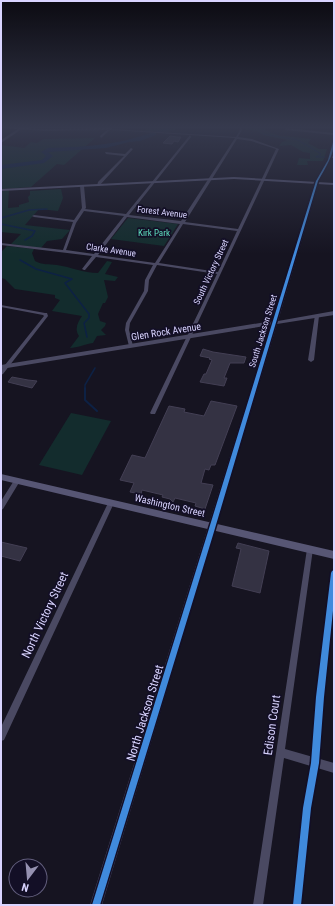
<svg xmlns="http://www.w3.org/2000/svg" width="335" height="906" font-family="'Roboto Condensed',sans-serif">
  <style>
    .green { fill: #132c2d }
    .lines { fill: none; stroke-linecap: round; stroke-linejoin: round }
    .stream-far2 { stroke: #0d2144; stroke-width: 1 }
    .stream-far1 { stroke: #0d2144; stroke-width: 1.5 }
    .stream { stroke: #0d2144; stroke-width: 2 }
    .river { fill: #0d2144; fill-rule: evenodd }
    .building { fill: #343243; stroke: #433f54 }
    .minor { fill: #4a4962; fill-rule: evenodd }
    .tertiary { fill: #4a4962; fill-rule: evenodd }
    .secondary { fill: #575674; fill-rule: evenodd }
    .cycleway-casing { stroke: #130f26; stroke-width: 3 }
    .cycleway { fill: #408adc; fill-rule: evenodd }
    .labels { text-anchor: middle; stroke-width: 3.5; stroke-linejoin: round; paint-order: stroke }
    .far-street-label { font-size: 9px; fill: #d9d4ff; stroke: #130f26 }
    .far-park-label { font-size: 9px; fill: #5fe0c0; stroke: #130f26 }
    .street-label { font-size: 10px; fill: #d9d4ff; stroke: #130f26 }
    .near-street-label { font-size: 12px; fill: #d9d4ff; stroke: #130f26 }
  </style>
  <rect width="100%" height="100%" fill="#161421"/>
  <path class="green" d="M149,127H235L180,128L168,132L145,131Z
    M242,127H267L265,129L266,131L277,135L311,139L308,143L319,149H327L323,161H307L308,165H297L299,158L310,159V153L303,152L291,145L279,146L282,142L287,140L263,135L257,131L243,129Z
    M95,138L64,165L57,164L31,187L1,189V145L24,148L31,142L37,143L43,139Z
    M61,189L63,198L58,211L39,209L25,225L70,230L62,239L47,241L41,248L11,244L21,234L1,232V191L9,190L8,208L19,207V205L29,202L28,197L30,195V191Z
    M128,218L178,224L164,246L111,239Z
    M7,246L34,249L32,253L35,261C42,265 49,264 57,265C71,267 83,273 98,273L107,261L112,262L105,274L118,277L115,281L104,280L108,297L105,303H103L98,314L100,321L106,323L105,326L101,330L106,335L97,336L93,343C85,344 77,348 70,348L79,336C74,329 78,322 82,316L52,311L60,300L55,298V295L15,289L5,279L1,278V252Z
    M71,413L111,421L82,475L39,465Z"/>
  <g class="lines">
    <path class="stream-far2" d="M263,127V134L298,140L321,154L316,157H325"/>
    <path class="stream-far1" d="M1,218L29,210L47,209
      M1,224L35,231L32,236L25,240
      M20,260L36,269L72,279L65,283L89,314V318L84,323L87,337
      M85,389V385L95,368"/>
    <path class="stream" d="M85,388V400L97,411"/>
    <path class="river" d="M168,127H175L159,133L156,131Z
      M154,132L156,133V135L140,141L129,142L106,148L49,152H48L53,156L44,163L1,169V165L42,160L46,156L41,152L48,148C67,147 86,147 105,144C122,142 138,137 154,132Z"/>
  </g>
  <path class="building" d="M170,136L177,137H181L178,142L174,141L172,144L163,143Z
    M203,349L213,352L246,357L244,363H230L224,378H227L224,386L200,382L204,374H206L212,360L209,359L210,358L200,356Z
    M12,377L28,380L37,381L32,388L8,382Z
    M211,401L237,406L215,465H211L209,470L205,469L201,483L213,485L205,509L195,506L196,503L175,498L173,502L170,499L162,497L163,495L142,490L141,494L130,492L134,483L120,480L132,455L145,458L169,406L185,409L184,412L204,416Z
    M1,542L27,548L20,561L1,556Z
    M238,543L269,551L260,593L232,586L241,549L236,548Z"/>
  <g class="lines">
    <path class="minor" d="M3,127L45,129L109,128L111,127L112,129L236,137L240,130L239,127H241L242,130L238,137L252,139L279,149L155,414H151L150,413L217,274L157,265L149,280L148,291L130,323L129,330L133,346L131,347L129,346L125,330L126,323L144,291L145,280L153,265L96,257L85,270H84L82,269L92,256L1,245V243L63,250L73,222L34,217L32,216L34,215L74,220L82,208L80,186L82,185L84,186L86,208L85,209L126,214L190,135L110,130L101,138L100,136L107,130L45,131L4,128ZM190,135L235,138L181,221L129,215L191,137ZM237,139L251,141L276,149L238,229L185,222ZM84,211L124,216L94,254L66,250L76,223ZM127,217L180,224L155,263L98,255ZM183,224L237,231L218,272L159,263Z
      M286,128L334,133V135L285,130Z
      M131,148L133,149L99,186H97L98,182L124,156L106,154L105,152L125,154Z
      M330,156H334V158H329Z
      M1,305L45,313H47L48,316L3,374L1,375V370L44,316L43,315L1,307Z
      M315,315H319V316L314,360L311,362L308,360Z
      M15,479H19L20,481L3,509L1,510V501Z
      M109,501H113L114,503L4,740L1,741V727Z
      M310,546L312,547L313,549L285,749L334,763V773L284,758L263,905H253L307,549L308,547Z"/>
    <path class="tertiary" d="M21,127H25L1,143V140Z
      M334,141C334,156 326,168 319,181L278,321L334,311V315L277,324L102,905H90L271,325L1,369V365L272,321L315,181L327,160L332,142Z"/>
    <path class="secondary" d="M234,177L334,183V185L234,179L1,191V189Z
      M1,474L334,551V559L1,480Z"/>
    <defs>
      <path id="cycleway" d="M334,141C334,156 325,168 318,181L213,535L100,905H92L207,535L316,181L328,160L333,142Z
        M334,570V601L324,697L319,763L311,808L301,905H293L303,808L311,763L316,697L331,573L332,571Z"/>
    </defs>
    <use href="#cycleway" class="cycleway-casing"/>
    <use href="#cycleway" class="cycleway"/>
  </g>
  <linearGradient id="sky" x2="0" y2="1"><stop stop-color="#0c0b12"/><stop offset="0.5" stop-color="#363a4e"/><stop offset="1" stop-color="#363a4e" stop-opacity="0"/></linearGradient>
  <rect width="335" height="254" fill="url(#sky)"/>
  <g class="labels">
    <g class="far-street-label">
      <text transform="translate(162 212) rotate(7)" y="3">Forest Avenue</text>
      <text transform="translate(111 250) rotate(8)" y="3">Clarke Avenue</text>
      <text transform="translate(211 272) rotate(-65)" y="3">South Victory Street</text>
      <text transform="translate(263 331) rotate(-73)" y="3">South Jackson Street</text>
    </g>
    <g class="far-park-label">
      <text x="154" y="236">Kirk Park</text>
    </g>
    <g class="street-label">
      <text transform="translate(166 331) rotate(-9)" y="4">Glen Rock Avenue</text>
      <text transform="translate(170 505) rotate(13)" y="4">Washington Street</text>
    </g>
    <g class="near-street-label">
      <text transform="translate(45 615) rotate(-65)" y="4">North Victory Street</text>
      <text transform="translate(145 713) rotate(-73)" y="4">North Jackson Street</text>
      <text transform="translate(272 725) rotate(-82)" y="4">Edison Court</text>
    </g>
  </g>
  <rect width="335" height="906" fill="none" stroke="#d9d4ff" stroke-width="4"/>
  <g transform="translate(28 878) rotate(196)"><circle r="19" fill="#130f26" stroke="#625e7d"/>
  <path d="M0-3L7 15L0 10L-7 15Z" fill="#9591b1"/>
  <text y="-6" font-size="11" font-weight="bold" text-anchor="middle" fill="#d9d4ff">N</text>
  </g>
</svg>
